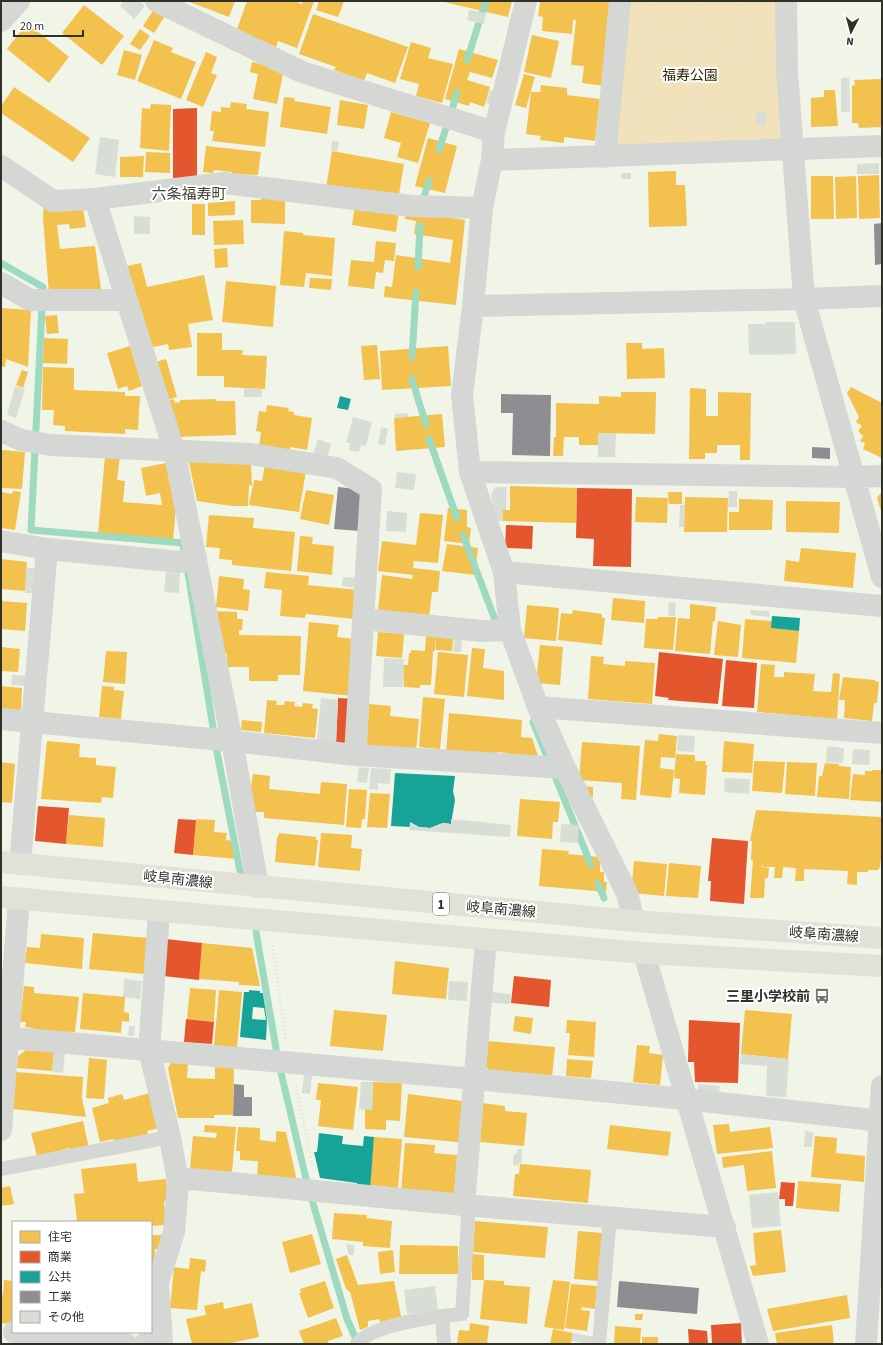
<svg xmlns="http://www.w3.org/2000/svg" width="883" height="1345" font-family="'Source Sans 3','Noto Sans JP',sans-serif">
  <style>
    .green { fill: #f1e2bc }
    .homes { fill: #f2c14e }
    .shops { fill: #e4572e }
    .public { fill: #17a398; fill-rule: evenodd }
    .industry { fill: #8d8d92 }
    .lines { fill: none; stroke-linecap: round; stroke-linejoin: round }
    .stream { stroke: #9ddabf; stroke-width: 7 }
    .building { fill: #d8ded5 }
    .path { stroke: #dee0db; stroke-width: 2.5; stroke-dasharray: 1 3; stroke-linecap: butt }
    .service { stroke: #d5d7d4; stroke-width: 14 }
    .minor { stroke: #d5d7d4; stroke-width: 22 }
    .tertiary { stroke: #d5d7d4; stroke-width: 22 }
    .primary { stroke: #e1e1d8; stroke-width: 22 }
    .labels { text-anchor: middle; stroke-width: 4; stroke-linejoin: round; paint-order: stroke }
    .shield { fill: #fff; stroke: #6c6f68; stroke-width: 1 }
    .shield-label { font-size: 13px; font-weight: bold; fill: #2d3128 }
    .park-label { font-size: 14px; fill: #362808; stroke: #fff }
    .street-label { font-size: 14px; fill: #2d3128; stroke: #fff }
    .poi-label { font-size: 14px; font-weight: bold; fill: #2d3128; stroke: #fff; text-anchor: end }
    .neighbourhood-label { font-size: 15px; fill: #3e4633; stroke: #fff }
  </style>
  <rect width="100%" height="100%" fill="#f0f5e8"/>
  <path class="green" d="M624,1H784L786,143L609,153Z"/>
  <path class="homes" d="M187,1H235L229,17Z
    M247,1H294L302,4L303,1H314L297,48L278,41L276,47L236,32Z
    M319,1H344L338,17L316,10Z
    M440,1H512L508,17Z
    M540,1H613L605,86L582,83L584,66L571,65L576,20H573L572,34L542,31L543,17L538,16Z
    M84,5L124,36L102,65L62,33Z
    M154,9L165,16L154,33L143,26Z
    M313,14L408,47L395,83L367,73L364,81L334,70L336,67L299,54Z
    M27,23L69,57L49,83L7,49Z
    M140,29L150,36L140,50L130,44Z
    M532,35L559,41L551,78L524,72Z
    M154,40L173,48L171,52L196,62L181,99L137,81Z
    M411,42L431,48L428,58L453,64L442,103L416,96L419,84L400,79Z
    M459,49L498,60L492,78L470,72L467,80L490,87L484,107L470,102L469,106L445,99Z
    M124,50L142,55L135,80L117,75Z
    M206,52L217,57L211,73L217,75L203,107L186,100Z
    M252,62L284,69L277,104L253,99L258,74L250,72Z
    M524,74L535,77L526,108L515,105Z
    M882,79V127L859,128L858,123H852V86L855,85L854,80Z
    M541,85L567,88V95L600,99L595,141L564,137V143L540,140L541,136L526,134L531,92H540Z
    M14,87L90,138L73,162L1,113V106Z
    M824,90H835L838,126L811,127V98L824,97Z
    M284,97L295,98L294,101L331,107L327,134L280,127Z
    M340,100L368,105L364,129L337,125Z
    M231,102L247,104L246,109L269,112L265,147L212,141L214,131H210L212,111L221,112V107L230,108Z
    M151,104L171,105L169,151L140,148L142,108L150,109Z
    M391,112L430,123L418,163L397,157L401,143L384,138Z
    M428,138L457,146L445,193L415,186Z
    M206,146L261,152L258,175L241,174V177L231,176L232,172L214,170L213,173L203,172Z
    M332,151L404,164L398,200L326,188Z
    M146,152L170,153V173L145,172Z
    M144,156L143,177H120V157Z
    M676,171V185H685L687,226L649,227L648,172Z
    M879,175L880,218L859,219L858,176Z
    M811,176H833L834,219H811Z
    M856,176L857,218L836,219L835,177Z
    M261,195L285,196V224L251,223V200H261Z
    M235,201V215L208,216V203Z
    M44,202H82L86,227L70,229L69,224L57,225L60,249L95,246L101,289L49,293L43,219Z
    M192,204H205V235H192Z
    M355,205L399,211L396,232L352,225Z
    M406,211L465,220L456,305L384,297L385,286L392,287L396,255L450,263L453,240L414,234L416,221L405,219Z
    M243,220L244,244L214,245L213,221Z
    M284,231L303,233V235L335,238L332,276L306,273L304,287L280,285Z
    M376,241L396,243L394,261L385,260L383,273L376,272L374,289L348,286L351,260L374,262Z
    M227,248L228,267L215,268L214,249Z
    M141,263L147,287L204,275L213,320L188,324L192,347L169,350L168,344L148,348L119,268Z
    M310,278L332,279L331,290L309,288Z
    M226,281L276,286L273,327L222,322Z
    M1,308L31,310L28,367L6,359L5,367L1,366Z
    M57,315L59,333L47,334L45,316Z
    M197,333H222V350H243L242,355L267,356L265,389L224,387V376H197Z
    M44,338L68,339L67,364L43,363Z
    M626,343H642V349L664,348L665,378L627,379Z
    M377,345L380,379L364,380L361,346Z
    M130,346L142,386L129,391L127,386L118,389L107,353Z
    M448,346L451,386L382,390L380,351Z
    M166,359L177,397L161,402L149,364Z
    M43,367L74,368V390L125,392V396H140L138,430L125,429V434L65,431V426L53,425L54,410H42Z
    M22,370L28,372L23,388L16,385Z
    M851,387L882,403V458L863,449L865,443L860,441L863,436L858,431L862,426L856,422L859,417L847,393Z
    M690,388L706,389V416H718V392L751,393L750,460H740V445H717V453H705V459H689Z
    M621,392H656L655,434L598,433V445H579V437H564L563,456H553L554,437H556V403L599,404V396L621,397Z
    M174,399L175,403L180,402V400L216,399V401H235L236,435L177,437L161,403Z
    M267,405L289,408L288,411L294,412V415L312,418L307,450L290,447V451L259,447L261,432L256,431L259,411L266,412Z
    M442,414L445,447L396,451L394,418Z
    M2,450L25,452L22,489L1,488Z
    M105,456H120L117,480L125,481L123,502L162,505L160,493L146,496L141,468L166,463L176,506L173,541L98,534Z
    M189,462L251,463L252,486L249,485L248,506H232L197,501Z
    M265,465L306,471L299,512L249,505L254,480L262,481Z
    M510,486L577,488L576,523L503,521V510H510Z
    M306,490L334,495L329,525L300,519Z
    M13,491L21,492L15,530L1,528V492L12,494Z
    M668,492H682V504H669Z
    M880,494H882V514L877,498Z
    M636,497L668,498L667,523L635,522Z
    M685,497L728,498L727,532H684Z
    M739,499L773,500L772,530H729V512H739Z
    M786,501L840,502L839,533L786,532Z
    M448,508L467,510V527L471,528L469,544L444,541Z
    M420,513L443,515L438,563L414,561L413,568L440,571L438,592H432L429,617L378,610L382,575L412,579L413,575L378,571L382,541L416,545Z
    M209,515L254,518L253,528L295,532L291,571L232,565V560L219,559L220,548L206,547Z
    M300,536L313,537L312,544L334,546L332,575L297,571Z
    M447,544L478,548L475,575L442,571Z
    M801,548L856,553L853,588L784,581L786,560L799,562Z
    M1,559L27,562L25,591L1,589Z
    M266,572L309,576L308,585L358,590L355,619L306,614L305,618L280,616L282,590L264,588Z
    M219,576L244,579L243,589L250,590L248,611L216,607Z
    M613,598L645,601L644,623L611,620Z
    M1,601L27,603L25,631L1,629Z
    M690,604L716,607L715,621H713L710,654L675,651L678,618L690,619Z
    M527,605L559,608L556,641L524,638Z
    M573,610L602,614V618H605L602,645L558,640L561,613L572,614Z
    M214,611L237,612V619H243L242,630H239V635L301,636L300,675H278V681H249V667H227V654L223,653Z
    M658,617H676L673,650L644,648L646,619H658Z
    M745,619L772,621L771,628L799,631L796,663L742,658Z
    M718,621L741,625L738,657L714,655Z
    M309,622L339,625L337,637L355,639L353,696L303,691Z
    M378,632L404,634L402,658L376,656Z
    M426,636L436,637L435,651H433L431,685H420V688L404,687L403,665H408L409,653H411V650L425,651Z
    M436,637L453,639L452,651L436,650Z
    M540,645L563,647L560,685L536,683Z
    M1,647L20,649L18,672L1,671Z
    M472,648L485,649L483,668L504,671V700L467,696Z
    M106,651L127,652L125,684L103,682Z
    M438,652L468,655L464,697L434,694Z
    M591,656L604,657L603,664L625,666V661L655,663L652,704L588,699Z
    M761,664L775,665L774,677H784V672L815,674L813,691L831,692L833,673L840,674L837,719L757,712Z
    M843,677L875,680V681L879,682L877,703H874L872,721L844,718L845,700H839Z
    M1,686L22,688L21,712L1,710Z
    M102,686L114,687V690L124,691L121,719L99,717Z
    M423,697L445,699L440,749L419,747Z
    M267,700L277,701L276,705H284L285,701L295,702L294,706L302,707L303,703L313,704L312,708L318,709L315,738L264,733Z
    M369,704L391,706L390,716L419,719L416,751L372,747L367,744Z
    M449,713L522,720L521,737L532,738L540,762L507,759V753L497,752L496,758L446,754Z
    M242,720L262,722L261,732L241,730Z
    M659,734L677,736L675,758L661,757L660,768L674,770L671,798L640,795L645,740L658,741Z
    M47,741L80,744L79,757L96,758V765L116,767L113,798L102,797L101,803L41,799Z
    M724,741L754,744L752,773L722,772Z
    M582,742L640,746L636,800L621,799L622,783L579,780Z
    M676,754L695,755V761H706L705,765H707L705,795L679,793L680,779L674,778Z
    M754,761L785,762L782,793L752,791Z
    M1,762L15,764L12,803L1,802Z
    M787,762L817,763L815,796L785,794Z
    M825,763L839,764V766L851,767L849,799L817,797L819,776H822Z
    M872,770H882V802L850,800L853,774L865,775V771H872Z
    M253,774L270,776L269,789L320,794L321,782L347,784L344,825L264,818V812H253L250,794Z
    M584,786L593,787V797L583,796Z
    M349,789L367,790L365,819H362L361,828L346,827Z
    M370,793L390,794L387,828L367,827Z
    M520,799L560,802L558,822H553L552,839L517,836Z
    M756,810L881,817L882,850L880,867L878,870H868V872H857V885L847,884L848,871L804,869V881H795L796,868L783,867L782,878H774L775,867H763V863L762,867L769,868L768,878H765L764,898H750L753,860H751L752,841H750Z
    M69,815L105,818L103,847L66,844Z
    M196,819L215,820L214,832L227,833L226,840L233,841L237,859L193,855Z
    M279,833L316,837V840H318L315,866L275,862L277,837H278Z
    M321,833L352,835L351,848L362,849L360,871L318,867Z
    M542,849L569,851L568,854L598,857L600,862V872H604V882H607L606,892L539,886Z
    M634,861L667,864L664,896L634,893L635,883L632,882Z
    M669,863L701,866L698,898L666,896Z
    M93,933L148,938L144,974L89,969Z
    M41,934L84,938L82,969L25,963L27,947L40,948Z
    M202,943L252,948L260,986L239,985V982L199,979Z
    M395,961L449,968L446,999L392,994Z
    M24,986L34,987V993L79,997L75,1032L33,1031V1028L25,1027L26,1022H20Z
    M190,988L216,990L214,1022L187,1019Z
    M219,990L242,992L237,1048L214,1046Z
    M83,993L125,997L124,1012L129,1013V1022L122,1021L121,1033L80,1029Z
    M334,1010L387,1015L383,1051L330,1046Z
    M745,1010L792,1014L788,1059L741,1054Z
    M515,1016L533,1018L531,1034L513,1031Z
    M567,1020L596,1022L594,1057L568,1055L570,1033H566Z
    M488,1041L555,1047L552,1077L491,1071L486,1067Z
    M637,1045L650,1046L649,1053L663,1055L660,1085L633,1082Z
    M26,1050L54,1052L52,1071L17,1068L18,1056Z
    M89,1058L107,1060L104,1099L86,1098Z
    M567,1059L593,1061L591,1078L566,1076Z
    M171,1063L188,1064L187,1078L215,1079V1067L234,1068L233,1115H214V1118H178L168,1068Z
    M16,1072L83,1077L82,1098L86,1117L13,1109Z
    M373,1082L402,1083L400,1121L386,1120V1130L365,1129V1109L372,1110Z
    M318,1083L358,1087L353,1130L318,1126L321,1100H316Z
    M150,1093L159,1128L147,1131L148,1134L115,1142L114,1139L100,1142L92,1108L109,1103L108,1098L122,1094L124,1100Z
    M408,1094L471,1102L467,1143L404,1137Z
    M483,1103L505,1106V1111L527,1113L524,1146L480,1142Z
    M83,1121L89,1148L71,1153L70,1148L37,1156L31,1133Z
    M729,1124L730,1132L770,1127L773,1148L717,1154L713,1125Z
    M205,1125L236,1127L232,1172L190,1169L193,1136L216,1138L217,1133L204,1132Z
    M610,1125L671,1132L668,1156L607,1149Z
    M238,1127L260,1128V1140L276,1142V1131L286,1132L297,1181L257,1178L258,1161L240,1160V1151H236Z
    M815,1136L837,1138L836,1153L865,1156L864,1182L811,1177Z
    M374,1137L402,1139L398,1188L370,1185Z
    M405,1143L435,1145L434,1153L457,1155L454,1197L401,1193Z
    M772,1151L776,1188L747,1191L744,1165L723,1168L722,1157Z
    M136,1163L138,1182L166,1179L168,1200L164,1201L166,1225L151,1226V1222H77L74,1194L84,1193L81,1169Z
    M520,1164L591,1170L588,1203L513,1196L515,1174H519Z
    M798,1181L841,1184L839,1212L796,1208Z
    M10,1186L14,1204L1,1206V1188Z
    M334,1213L367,1215L366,1218L392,1221L390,1248L363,1246V1242L332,1239Z
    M475,1221L548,1227L545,1258L473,1252Z
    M781,1230L786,1272L753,1276L750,1266L756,1265L753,1233Z
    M578,1231L603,1233L599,1281L574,1279Z
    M312,1234L321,1264L290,1273L282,1242Z
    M151,1235H167L163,1249H155L153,1294H151Z
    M400,1245L458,1246V1274H399Z
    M393,1250L395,1272L380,1274L378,1252Z
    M472,1254L484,1255V1280H472Z
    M347,1255L358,1285L394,1281L402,1321L381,1324L379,1319L368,1321V1327L360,1330L350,1292L346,1289L336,1259Z
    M190,1258L206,1260L205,1272L201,1271L197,1310L170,1308L174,1267L189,1269Z
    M4,1280L13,1281V1324L1,1323V1295H3Z
    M484,1280L504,1281V1285L530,1287L527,1324L480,1319Z
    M553,1280L570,1282L564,1330L544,1327Z
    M325,1281L334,1308L308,1318L299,1293H301L300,1289Z
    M571,1284L597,1286L595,1309L582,1307L581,1310L590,1311L587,1331L565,1328Z
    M847,1295L850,1318L773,1331L767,1309Z
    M223,1302L224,1309L252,1303L259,1337L226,1344H192L186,1319L206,1315L204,1306Z
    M635,1314H643L642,1320H635Z
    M336,1318L343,1336L328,1341L329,1344H304L299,1331Z
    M470,1323L489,1326L487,1344L457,1343L459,1330L469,1331Z
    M832,1325L834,1344H777L775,1333Z
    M615,1326L641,1328L640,1344H614Z
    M553,1329L573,1333L571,1344H550Z
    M642,1337H658V1344H642Z"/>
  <path class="shops" d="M197,108V178H173V109Z
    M577,488L632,489L631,567L593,566L594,539L576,538Z
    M506,525L533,526L532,549L505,548Z
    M659,652L723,659L718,704L668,700L669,698L655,696Z
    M726,660L757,663L754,708L722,706Z
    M338,698L355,699L353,745L336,744Z
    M38,806L69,808L66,844L35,841Z
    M178,819L196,820L193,855L174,853Z
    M712,838L748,841L744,904L710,901L711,881H708Z
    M166,939L202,943L199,980L163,976Z
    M514,976L551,980L549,1007L511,1003Z
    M186,1019L214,1022L212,1044L184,1042Z
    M689,1020L740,1023L738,1083L695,1082L694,1062H688Z
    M781,1182L795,1183L793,1206H785V1199H779Z
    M741,1323L742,1344H712L711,1325Z
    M688,1329L707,1331L708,1344H689Z"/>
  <path class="public" d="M340,396L351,399L348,410L337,408Z
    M772,616L800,618L799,631L771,628Z
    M395,773L455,776L453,791L455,800L451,824L443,823L430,828L419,827L410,822V827L391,826Z
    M249,990L260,991V993H263L267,1020L266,1040L240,1037L244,992H249ZM253,1007L264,1008L266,1020L252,1019Z
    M319,1133L343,1136L342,1144L363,1146L364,1136L374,1137L370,1190L357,1189V1183L320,1178L314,1152H317Z"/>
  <path class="industry" d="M882,223V264L875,265L874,224Z
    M501,394L551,395L550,456L512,455L513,413H501Z
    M812,447L830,448V459L812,458Z
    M338,487L365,490L360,531L334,529Z
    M234,1084L244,1085V1097H252V1116H233Z
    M619,1281L699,1288L697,1314L617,1307Z"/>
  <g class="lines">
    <path class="stream" d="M467,60L486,1
      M439,150L457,93
      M422,203L429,181
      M1,263L43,287L31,530L183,543L184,551
      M418,267L420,226
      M412,357L416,292
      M412,379L426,425
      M429,439L457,518
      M463,535L498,628
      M188,573L217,752L241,876
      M533,722L591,865
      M598,884L604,898
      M256,932L278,1060L307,1183L347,1319L358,1344"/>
  </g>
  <path class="building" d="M124,1H140L145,6L134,19L120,6Z
    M469,10L486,13L484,24L467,20Z
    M841,78H849L850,112H841Z
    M490,90L495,91L492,104L486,103Z
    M756,112H766V125L756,126Z
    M100,137L119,140L115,177L95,174Z
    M332,141L339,142L337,151L331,150Z
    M879,163V174H857V164Z
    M621,173H631V179H621Z
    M134,216L150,217V234H134Z
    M766,322H795L796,354L749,355L748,324H766Z
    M15,386L25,389L16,418L7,415Z
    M244,388L262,389V397H244Z
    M408,413V417L395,418V414Z
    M353,417L372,422L366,446L361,445L359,452L349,450L350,443H346Z
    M381,427L388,429L385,445L378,444Z
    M598,433H616L615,457H598Z
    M318,439L331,444L326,461L312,457Z
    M397,472L416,474L414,490L395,488Z
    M495,487H507L506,510H503V521H496L491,495Z
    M729,491H737V507H728Z
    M680,505H685L684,527H679Z
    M387,511L407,513L406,532L386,531Z
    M27,568H35L33,593H25Z
    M166,572L180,573L179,593L164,592Z
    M343,577L359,578V588L342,586Z
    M669,602L676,603L675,616H668Z
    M751,610L769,611V617L751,615Z
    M454,639L462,640L461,652H453Z
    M384,658L404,659L403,687H383Z
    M12,675L29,676V686L11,685Z
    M321,698L338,700L336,744L317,742Z
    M678,735L695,736L694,752L677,751Z
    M827,746L844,748L843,763L826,762Z
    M853,749L870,750L869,765L852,764Z
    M359,767L369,768L367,783L357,782Z
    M371,768L391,769L390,784L378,783V790L369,789Z
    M725,778L750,779L749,794L724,792Z
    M451,819L511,825L510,837L409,830L410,823L419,827L430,828L443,823L451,824Z
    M561,824L579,825L578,843L560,842Z
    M124,979L142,981L140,999L123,997Z
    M449,981L468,982L467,1001L448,1000Z
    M492,992L511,994L510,1004L491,1003Z
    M129,1026H135L134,1036H128Z
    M54,1052L65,1053L63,1073L52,1072Z
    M741,1054L789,1059L786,1097L766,1096L767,1066L740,1064Z
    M304,1074L312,1075L310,1094L302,1093Z
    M361,1082H373L372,1110L359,1109Z
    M698,1084L720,1086L719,1092L698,1090Z
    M805,1131L813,1132L812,1147H804Z
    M517,1149H522L521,1163H519V1166L513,1165L514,1154H517Z
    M778,1192L781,1226L752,1228L749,1195Z
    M346,1244L354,1245V1255H349Z
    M435,1286L438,1310L407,1314L404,1290Z
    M573,1333L594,1337L592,1344L572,1341Z"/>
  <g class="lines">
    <path class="path" d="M641,26L642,28L697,40L765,64
      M642,27L655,1
      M653,30L635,122L735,116L739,1
      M691,130L701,1
      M272,942L286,1040
      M296,1086L313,1168"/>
    <path class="service" d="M1,1169L170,1137
      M442,1316L444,1344
      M357,1344C373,1324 437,1316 462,1314L468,1219L464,1205
      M599,1344L610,1216"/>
    <path class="minor" d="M156,1L302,72L494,132
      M526,1L494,132L492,160L482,208L473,306L462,395L470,472L504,572L510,630L538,707L565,768L627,893L634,921
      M786,1L787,71L804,299L882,577
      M605,157L620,1
      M492,160L882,146
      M1,166L53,201L95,199L224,183L412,206L482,208
      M95,199L174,450L232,741L258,887
      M1,283L30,300H126
      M473,306L804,299L882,296
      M1,431L21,440L51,445L251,454L337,468L371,489L355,755
      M470,472L854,477L882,476
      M1,541L47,549L180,562L196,558
      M504,572L882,606
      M363,619L482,631L510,630
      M538,707L882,733
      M1,719L232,741L355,755L565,768
      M20,864L47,549
      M644,953L758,1344
      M1,1037L475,1079L685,1099L882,1121
      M1,1130L19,899
      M178,1182L191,1179L464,1205L725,1227
      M464,1205L486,940
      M14,1332L126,1344
      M144,1344L162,1341L158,1282L174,1232L178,1182L170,1137L149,1050L159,912
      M866,1344L882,1086"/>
    <path class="tertiary" d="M1,21L19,1"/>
    <path class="primary" d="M1,862L634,921L882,938
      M1,897L644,953L882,966"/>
  </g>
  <defs>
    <symbol id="bus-bare" viewBox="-9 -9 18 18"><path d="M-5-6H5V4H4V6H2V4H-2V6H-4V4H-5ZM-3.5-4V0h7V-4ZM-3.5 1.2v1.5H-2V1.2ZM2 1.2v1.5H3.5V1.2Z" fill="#71766b" stroke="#fff" stroke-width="2.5" paint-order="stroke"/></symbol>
  </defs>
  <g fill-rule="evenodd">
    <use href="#bus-bare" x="811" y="985" width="22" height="22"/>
  </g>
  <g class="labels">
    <rect class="shield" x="433" y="893" width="16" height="22" rx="3"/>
    <g class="shield-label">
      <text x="441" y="909">1</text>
    </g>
    <g class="park-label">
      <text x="690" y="80">福寿公園</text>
    </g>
    <g class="street-label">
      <text transform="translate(178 879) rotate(6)" y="5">岐阜南濃線</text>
      <text transform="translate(501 909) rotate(5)" y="5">岐阜南濃線</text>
      <text transform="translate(824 934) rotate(4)" y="5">岐阜南濃線</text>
    </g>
    <g class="poi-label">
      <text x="810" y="1001">三里小学校前</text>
    </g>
    <g class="neighbourhood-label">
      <text x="189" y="199">六条福寿町</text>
    </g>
  </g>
  <rect width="883" height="1345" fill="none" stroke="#2d3128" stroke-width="4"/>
  <rect x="12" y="1221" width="140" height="112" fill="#ffffff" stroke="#abada9"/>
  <rect x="20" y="1231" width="20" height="12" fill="#f2c14e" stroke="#abada9"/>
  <text x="48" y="1241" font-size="12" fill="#2d3128">住宅</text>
  <rect x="20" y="1251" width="20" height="12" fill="#e4572e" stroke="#abada9"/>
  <text x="48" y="1261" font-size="12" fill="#2d3128">商業</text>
  <rect x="20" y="1271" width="20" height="12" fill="#17a398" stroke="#abada9"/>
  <text x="48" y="1281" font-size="12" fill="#2d3128">公共</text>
  <rect x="20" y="1291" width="20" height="12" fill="#8d8d92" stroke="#abada9"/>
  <text x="48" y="1301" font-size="12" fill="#2d3128">工業</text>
  <rect x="20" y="1311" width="20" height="12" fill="#d8ded5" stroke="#abada9"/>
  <text x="48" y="1321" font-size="12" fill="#2d3128">その他</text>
  <g transform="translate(851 32) rotate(186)" stroke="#ffffff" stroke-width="3" paint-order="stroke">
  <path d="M0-3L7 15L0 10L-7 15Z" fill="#2d3128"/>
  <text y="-6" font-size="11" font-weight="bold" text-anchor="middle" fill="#2d3128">N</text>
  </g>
  <path d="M14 30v6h69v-6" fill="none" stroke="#2d3128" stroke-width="2"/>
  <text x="20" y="30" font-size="12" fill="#2d3128" stroke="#ffffff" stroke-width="3" paint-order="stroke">20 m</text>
</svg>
